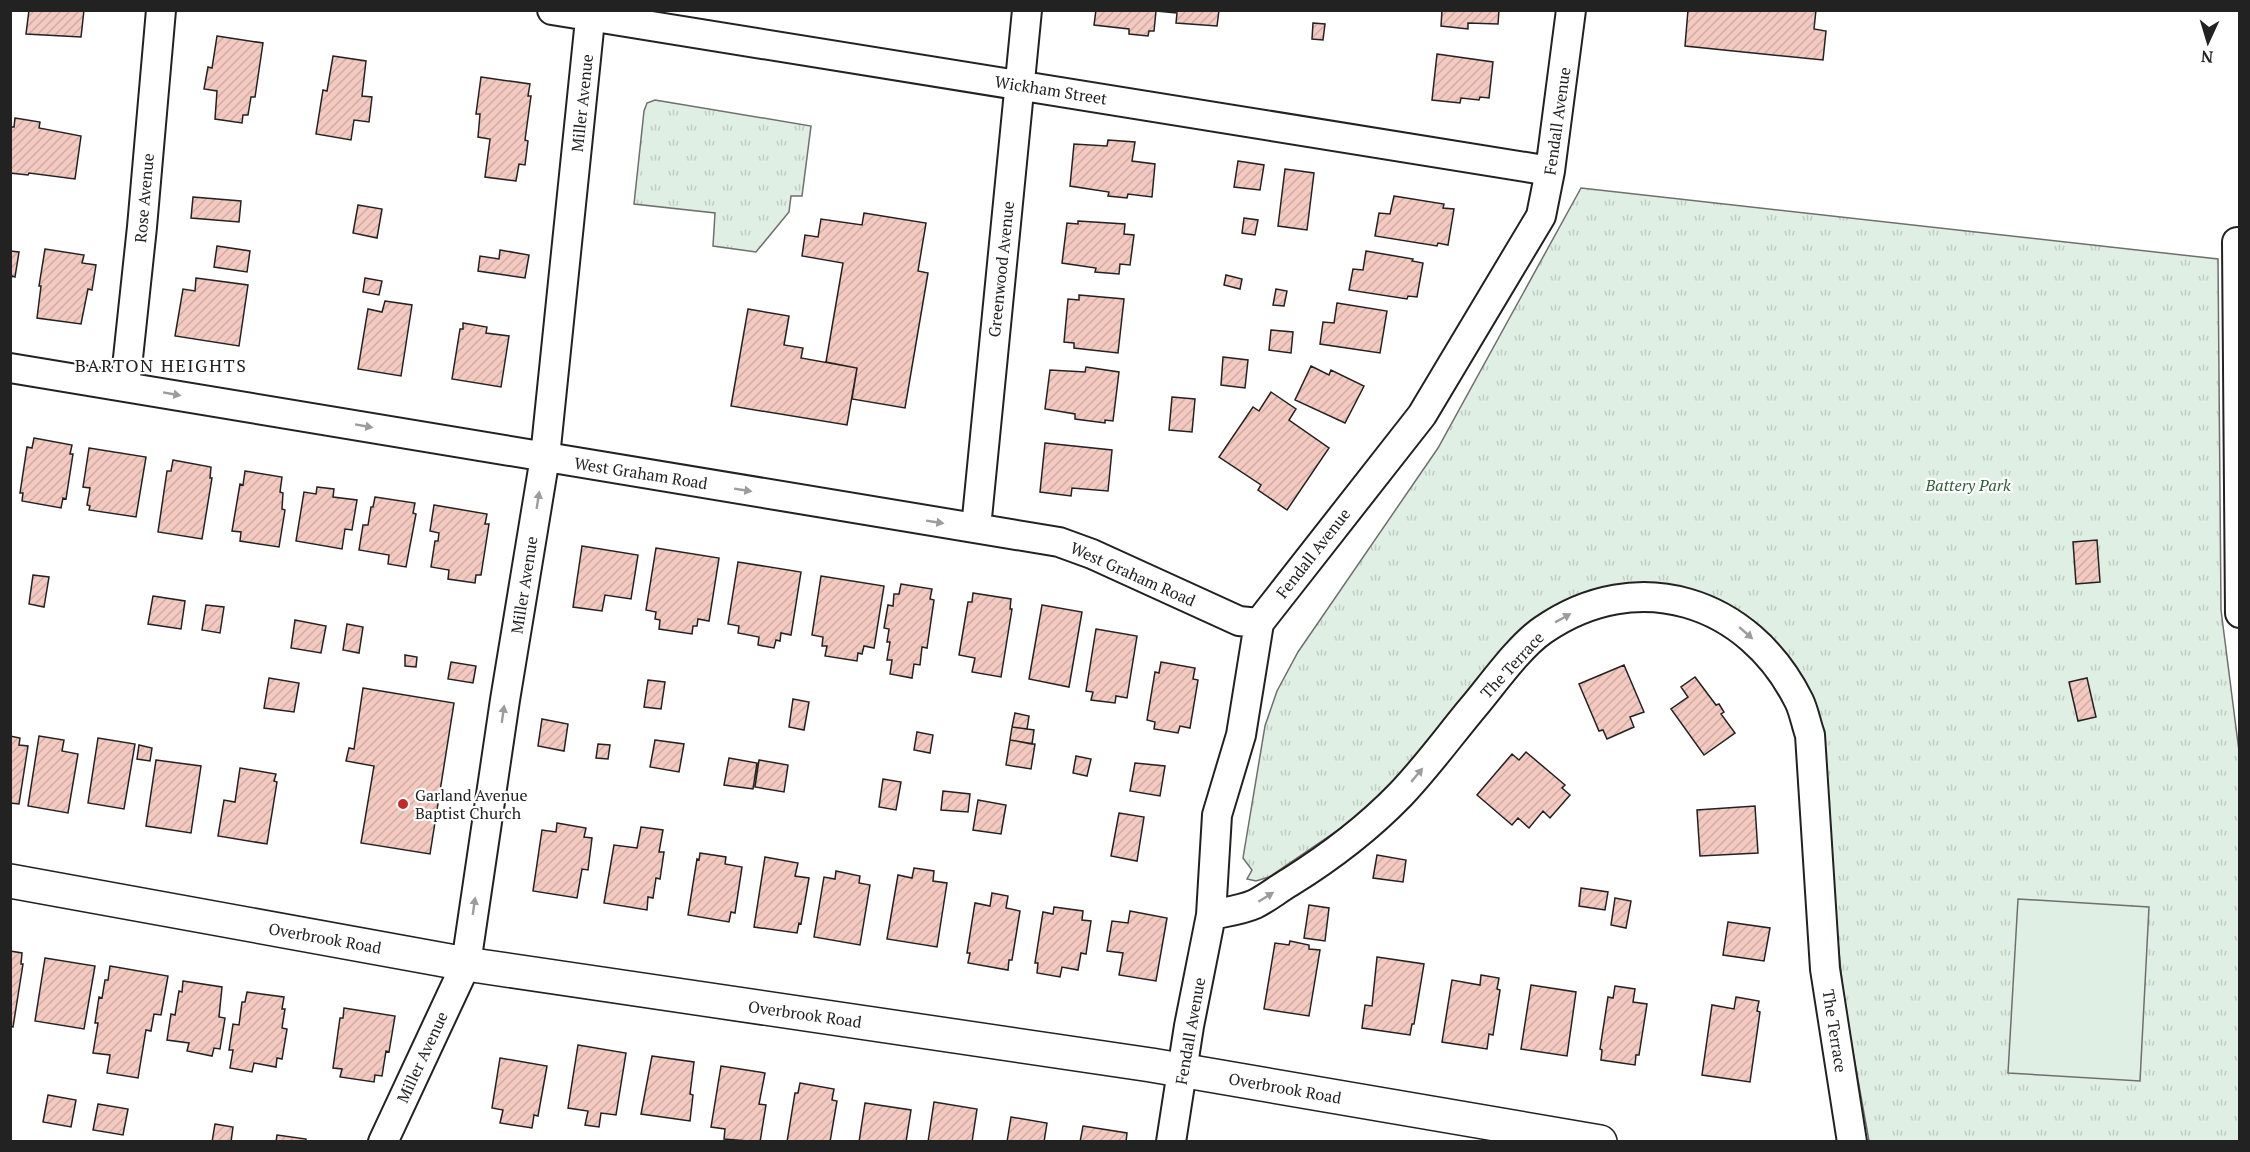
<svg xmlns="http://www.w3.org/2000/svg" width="2250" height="1152" font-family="'PT Serif',serif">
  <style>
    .grass { fill: url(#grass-tufts); stroke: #6f6f6f; stroke-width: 1.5 }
    .pitch { fill: #e0efe3; stroke: #6f6f6f; stroke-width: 1.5 }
    .building { fill: url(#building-hatch); stroke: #222; stroke-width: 1.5 }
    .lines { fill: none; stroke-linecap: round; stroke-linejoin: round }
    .minor-casing { stroke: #222; stroke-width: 32 }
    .tertiary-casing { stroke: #222; stroke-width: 36 }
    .minor { stroke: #fff; stroke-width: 28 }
    .tertiary { stroke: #fff; stroke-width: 33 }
    .oneway { fill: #9c9c9c }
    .poi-dot { fill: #c62828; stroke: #fff; stroke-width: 2 }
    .labels { text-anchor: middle; stroke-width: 4.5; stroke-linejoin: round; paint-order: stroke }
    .street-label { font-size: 16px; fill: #222; stroke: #fff }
    .park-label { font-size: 16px; font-style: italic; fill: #2f5e38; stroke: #fff }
    .poi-label { font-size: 16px; fill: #222; stroke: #fff; text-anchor: start }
    .neighbourhood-label { font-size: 18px; letter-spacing: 1.5px; fill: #222; stroke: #fff }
  </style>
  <defs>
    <pattern id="grass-tufts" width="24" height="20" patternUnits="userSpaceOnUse" patternTransform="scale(1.5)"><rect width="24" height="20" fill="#e0efe3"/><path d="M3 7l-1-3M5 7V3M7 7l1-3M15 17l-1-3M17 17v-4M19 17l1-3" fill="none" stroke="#c0cdc2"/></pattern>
    <pattern id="building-hatch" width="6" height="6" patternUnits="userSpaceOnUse" patternTransform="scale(1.5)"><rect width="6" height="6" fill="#f3c9c0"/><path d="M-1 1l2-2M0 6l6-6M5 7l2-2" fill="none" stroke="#d0aca5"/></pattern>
  </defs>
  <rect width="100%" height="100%" fill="#fff"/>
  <path class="grass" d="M655,100L811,126L802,196H791L789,212L756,252L713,246L715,213L634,204L644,111L647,103Z
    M1581,188L2218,259L2221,610L2240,759L2239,1141H1869L1844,1002L1833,891L1787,660L1644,585L1598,589L1555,606L1528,625L1392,787L1338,830L1269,877L1256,881L1247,879L1252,870L1243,858L1265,726L1277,691L1298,652L1438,448Z"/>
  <path class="pitch" d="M2018,899L2149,907L2140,1081L2008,1073Z"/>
  <path class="building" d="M29,10H84L81,37L26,34Z
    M1096,10H1219L1217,26L1176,23L1177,13L1156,11L1154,31H1149L1148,36L1129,34V29L1094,25Z
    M1442,10H1499L1498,24L1468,23V29L1441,26Z
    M1688,10H1816L1814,29L1826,31L1823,60L1685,46Z
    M1313,23L1325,24L1323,40L1312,39Z
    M217,36L263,43L255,97H251L248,115H243L242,123L215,119L217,91L204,89L208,67L212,68Z
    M1437,54L1493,62L1489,98L1480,97L1479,100L1461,98L1460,103L1432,100Z
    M333,56L366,61L362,96L372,97L369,122L354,120L351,140L316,134L323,90L327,91Z
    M481,77L530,84L528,96H531L525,140L528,141L525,165L519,164L516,181L485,177L490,139L478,137L480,114H476Z
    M15,118L40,122L39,128L81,136L75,179L29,173L28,175L10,173V127H14Z
    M1108,140L1135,142L1132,161L1155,164L1152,197L1128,194L1127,198L1108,196L1109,192L1070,186L1074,144L1107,146Z
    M1238,161L1264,165L1260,190L1234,187Z
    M1285,169L1314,173L1307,230L1278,226Z
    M1394,196L1444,204L1443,208L1454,209L1448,245L1438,243L1437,246L1375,236L1379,213L1390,214Z
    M193,197L241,201L239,222L191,218Z
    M358,205L382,209L377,238L353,233Z
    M864,213L926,223L918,271L928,273L905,408L852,399L857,368L826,362L843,263L802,256L805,235L818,237L821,219L862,225Z
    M1244,218L1258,220L1255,235L1242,233Z
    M1078,221L1125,224L1124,234L1134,235L1130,265L1120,264L1119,274L1095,272L1096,268L1062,263L1067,223L1078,224Z
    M217,246L250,251L247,272L214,267Z
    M45,249L84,255L82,263L96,265L92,290L88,289L81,324L37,318L41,286H39Z
    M500,250L529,255L525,278L478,271L480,256L499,259Z
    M10,251L19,252L15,277L12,276L10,283Z
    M1366,251L1413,259L1412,261L1423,263L1417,297L1408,296L1407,299L1349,290L1353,269L1363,270Z
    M1226,275L1242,279L1240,289L1224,285Z
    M196,278L248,285L239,346L175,336L183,289L195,291Z
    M365,278L382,281L379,295L363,292Z
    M1276,289L1287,291L1284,306L1273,305Z
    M1079,295L1124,299L1118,353L1074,348V343L1064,342L1068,299L1079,300Z
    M385,301L412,305L401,376L358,369L368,309L382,312Z
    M1337,303L1387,311L1380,353L1320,344L1323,322L1334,323Z
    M748,309L789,316L784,345L803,348L801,358L857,368L847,425L731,406Z
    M463,323L487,327L486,333L509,336L501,387L452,379L460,329H463Z
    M1271,330L1293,332L1291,353L1269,350Z
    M1223,357L1248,360L1245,388L1221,385Z
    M1311,366L1329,375L1331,370L1364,386L1345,423L1295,400Z
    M1086,367L1119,372L1113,421L1105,420V423L1075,419V414L1045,409L1050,370L1085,372Z
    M1271,392L1296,409L1289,420L1329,448L1287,510L1258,490L1261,485L1219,457L1253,407L1259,411Z
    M1172,397L1195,399L1192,432L1169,430Z
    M34,438L72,445L70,454H73L66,499L63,498L61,508L22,501L23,493H20L27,447L32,448Z
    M1045,443L1112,450L1108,491L1072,488L1071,496L1040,492Z
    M89,448L146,457L136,517L89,510L90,506L87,505L90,488L83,487Z
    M173,460L211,467L210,478H212L202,539L158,532L167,471H171Z
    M245,471L282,477L280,492L283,493L282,509L285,510L279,547L240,541L241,532L232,531L240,484L243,485Z
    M317,487L334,489L333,497L357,500L352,530L345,529L342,549L296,541L304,492L316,494Z
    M375,497L415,503L413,513L416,514L406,567L388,564L389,555L359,550L363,525H368L371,507H373Z
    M434,505L487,514L485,524H489L481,575H476L475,583L448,579L449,570L431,567L435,541H438L439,533L430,531Z
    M2097,540L2100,582L2076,584L2073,542Z
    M582,546L638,555L631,599L605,595L602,611L573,607Z
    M656,548L719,558L709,621L698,619L697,626H693L692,634L659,629L660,620L655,619L656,612L646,610Z
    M738,562L801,572L791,635L781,633L780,641L776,640L774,648L758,645L759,637L738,633L739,626L728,624Z
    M33,575L49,577L44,607L29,604Z
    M821,576L884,586L874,648L864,646L862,654L858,653L857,661L825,656L827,646H822L823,637L812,635Z
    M901,584L932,589L930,599L934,600L927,648L922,647L920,665L914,664L912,678L890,674L892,660H887L890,642H887L889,629L884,628L888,605L893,606L894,594H899Z
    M973,593L1011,599L1010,609H1012L1001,677L972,672L975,658L959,655L968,602H972Z
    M153,596L185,601L181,629L148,624Z
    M206,605L224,607L220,633L202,630Z
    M1042,605L1082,612L1069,687L1029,679Z
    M295,620L326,626L321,653L291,648Z
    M347,624L363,627L359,653L343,650Z
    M1096,629L1137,636L1127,698L1116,696L1115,703L1091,700L1093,692L1086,691Z
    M405,655L417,657L416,667L405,666Z
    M451,662L476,666L473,683L448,679Z
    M1161,662L1195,668L1193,679L1198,680L1190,728L1180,726L1178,733L1154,729L1155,722L1147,720L1155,672L1159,673Z
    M1624,665L1644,712L1630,717L1634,727L1607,739L1603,730L1599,731L1579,684Z
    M1695,677L1716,705L1719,704L1724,712L1721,714L1735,733L1704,755L1671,709L1688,697L1681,687Z
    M269,678L299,683L294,712L264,708Z
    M2087,678L2096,717L2078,721L2069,682Z
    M648,680L665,682L661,709L644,707Z
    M363,688L454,703L430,854L361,843L374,766L346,761L349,748L354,749Z
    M793,699L809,702L804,730L789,727Z
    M1015,713L1029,716L1027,729L1012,727Z
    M542,719L568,724L564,751L538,746Z
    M1012,727L1034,730L1032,744L1010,740Z
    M917,732L933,735L930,753L914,750Z
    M10,736L20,738L19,745L28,746L19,804L10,803Z
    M39,736L64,740L62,751L78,754L68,813L28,806Z
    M98,738L135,744L124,809L88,803Z
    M655,740L684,744L679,772L650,767Z
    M1010,740L1035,744L1031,769L1006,765Z
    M598,744L610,745L608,759L596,758Z
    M139,745L152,748L150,761L137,759Z
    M1526,752L1565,785L1562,788L1570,795L1550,818L1543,811L1529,828L1518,818L1512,825L1477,795L1512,754L1519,760Z
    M1076,756L1091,759L1087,776L1073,773Z
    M729,758L757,763L753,789L724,785Z
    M156,760L201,766L191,833L146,826Z
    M759,760L788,765L784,792L755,787Z
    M1135,763L1165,766L1160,796L1130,791Z
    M240,768L276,774L274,781L277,782L267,844L218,836L224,800L235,802Z
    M883,779L901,782L896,810L879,807Z
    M943,791L970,794L968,812L941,810Z
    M978,800L1006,805L1001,834L973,830Z
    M1755,806L1758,853L1700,856L1697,810Z
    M1119,813L1144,817L1137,861L1111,856Z
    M557,823L586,828L584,837L592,838L588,870L582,869L577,898L533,891L542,830L556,832Z
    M641,827L663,830L659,852H664L660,879L656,878L653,898L648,897L647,910L604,903L614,845L637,848Z
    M700,853L726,857L725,864L742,867L735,913L731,912L729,922L688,915L697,859L699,860Z
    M1377,855L1406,860L1403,882L1373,878Z
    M765,857L798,863L795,876L809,878L801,924L799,923L797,933L754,927Z
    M914,868L934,871L933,881L947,883L937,947L887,939L898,875L912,878Z
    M836,871L860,876L859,883L870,885L860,945L814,937L824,877L835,879Z
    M1581,888L1608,892L1605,910L1579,906Z
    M992,893L1008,896L1006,908L1020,911L1012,960H1009L1008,970L968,963L970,953H967L975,903L990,906Z
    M1615,898L1631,901L1626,928L1611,925Z
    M1309,905L1329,908L1325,941L1304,938Z
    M1054,907L1083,911L1082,920L1091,921L1086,954L1081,953L1078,970L1062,967L1060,977L1037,973L1038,963H1035L1043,912L1053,914Z
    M1130,911L1167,918L1156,981L1119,975L1123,953L1107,951L1112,921L1128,923Z
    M1728,922L1770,928L1764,961L1723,955Z
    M1290,941L1309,945V949L1320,950L1309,1016L1264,1009L1275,943L1289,945Z
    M10,951L22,953L21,964H23L13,1027L10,1026Z
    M1377,957L1424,964L1414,1024H1412L1410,1035L1362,1028L1365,1005L1372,1006Z
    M45,958L95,966L84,1029L35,1021Z
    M110,966L168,976L161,1015L154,1014L151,1031L146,1030L138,1078L107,1073L110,1055L93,1053L98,1023H95L99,997L102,998L105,980H108Z
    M1481,975L1499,978L1497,989L1500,990L1493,1035L1489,1034L1487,1049L1442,1042L1452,980L1480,985Z
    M183,981L222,987L219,1017L225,1018L220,1049L214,1048L212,1056L187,1051L189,1043L167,1040L171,1014L175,1015L179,991L182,992Z
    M1531,985L1576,992L1567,1056L1521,1049Z
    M1615,986L1635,989L1633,1002L1647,1004L1639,1055H1636L1635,1065L1601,1060L1602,1050L1600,1049L1608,997L1613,998Z
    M247,992L284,997L282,1009H285L282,1028L287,1029L282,1059L277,1058L276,1067L254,1063L252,1072L230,1068L233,1050H229L233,1024L239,1025L242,1002H245Z
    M1736,997L1759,1001L1757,1011L1760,1012L1750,1082L1702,1075L1712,1005L1734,1009Z
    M344,1008L395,1016L389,1052L386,1051L382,1076L375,1075L374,1082L340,1077L342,1069L333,1068L340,1018H343Z
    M578,1045L626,1053L616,1115L601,1113L599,1127L585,1125L588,1111L568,1108Z
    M652,1056L694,1062L690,1094L693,1095L690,1121L641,1114Z
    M500,1058L547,1066L538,1116L534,1115L532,1128L500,1123L503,1110L492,1108Z
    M721,1066L765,1073L759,1104L766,1105L760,1142L724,1139L725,1129L711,1127Z
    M800,1083L834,1089L832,1100L837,1101L830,1142H787L795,1093H798Z
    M48,1095L76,1100L71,1127L43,1122Z
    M934,1102L977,1109L972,1142H928Z
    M865,1103L911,1110L906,1142H859Z
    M98,1104L128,1109L123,1135L93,1130Z
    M1011,1117L1047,1123L1044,1142H1007Z
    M215,1124L233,1127L231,1142H212Z
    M1083,1126L1127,1133L1126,1142H1080Z
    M277,1135L306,1139L305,1142H276Z"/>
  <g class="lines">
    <defs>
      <path id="minor" d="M552,10L1550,171
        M2240,243L2237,242L2240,613
        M10,368L1059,542L1092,554L1239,621L1259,623
        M125,386L142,227L161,10
        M976,528L1027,10
        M1211,915C1225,912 1242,910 1255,904C1267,898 1278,889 1290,882C1330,857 1367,829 1400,795C1425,769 1447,739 1470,711C1490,688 1518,647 1543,630C1637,565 1749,600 1799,701C1804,711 1806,724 1810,735L1825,969L1852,1142
        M383,1142L466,964L505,700L545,457L591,10
        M1171,1142L1189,1026L1211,915L1217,815L1241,735L1259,623L1422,415L1541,216L1550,171L1571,10"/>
      <path id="tertiary" d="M10,881L466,964L1151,1065L1600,1142"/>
    </defs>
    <use href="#minor" class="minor-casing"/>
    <use href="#tertiary" class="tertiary-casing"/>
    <use href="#minor" class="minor"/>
    <use href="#tertiary" class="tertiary"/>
  </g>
  <defs><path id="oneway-solid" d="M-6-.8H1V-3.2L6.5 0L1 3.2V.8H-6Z" transform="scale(1.5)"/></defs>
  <g class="oneway">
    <use href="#oneway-solid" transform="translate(172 394) rotate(10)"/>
    <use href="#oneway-solid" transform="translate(364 426) rotate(10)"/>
    <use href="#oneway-solid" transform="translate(743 490) rotate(9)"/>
    <use href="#oneway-solid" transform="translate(538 500) rotate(-81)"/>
    <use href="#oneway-solid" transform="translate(935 522) rotate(9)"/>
    <use href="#oneway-solid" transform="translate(1563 618) rotate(-29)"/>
    <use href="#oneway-solid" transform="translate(1746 633) rotate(41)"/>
    <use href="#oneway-solid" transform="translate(503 714) rotate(-82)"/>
    <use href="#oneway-solid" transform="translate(1417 775) rotate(-50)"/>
    <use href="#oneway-solid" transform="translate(1266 897) rotate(-32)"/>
    <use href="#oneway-solid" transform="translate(474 906) rotate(-82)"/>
  </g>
  <circle class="poi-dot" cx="403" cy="804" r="6"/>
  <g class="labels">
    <g class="street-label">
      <text transform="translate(1051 90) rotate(9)" y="6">Wickham Street</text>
      <text transform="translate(582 103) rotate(-84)" y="6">Miller Avenue</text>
      <text transform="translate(1557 121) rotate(-82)" y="6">Fendall Avenue</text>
      <text transform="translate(144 198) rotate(-85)" y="6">Rose Avenue</text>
      <text transform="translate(1001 269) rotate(-84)" y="6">Greenwood Avenue</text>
      <text transform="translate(641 473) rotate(9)" y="6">West Graham Road</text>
      <text transform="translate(1313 553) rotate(-52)" y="6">Fendall Avenue</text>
      <text transform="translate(1133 574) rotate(24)" y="6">West Graham Road</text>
      <text transform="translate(524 585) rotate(-81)" y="6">Miller Avenue</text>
      <text transform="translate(1512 665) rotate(-47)" y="6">The Terrace</text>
      <text transform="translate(325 938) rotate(10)" y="6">Overbrook Road</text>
      <text transform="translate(805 1014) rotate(8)" y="6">Overbrook Road</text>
      <text transform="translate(1190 1031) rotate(-80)" y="6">Fendall Avenue</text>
      <text transform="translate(1835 1031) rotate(81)" y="6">The Terrace</text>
      <text transform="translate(422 1057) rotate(-65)" y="6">Miller Avenue</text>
      <text transform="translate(1285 1088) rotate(10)" y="6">Overbrook Road</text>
    </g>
    <g class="park-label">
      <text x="1968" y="491">Battery Park</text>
    </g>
    <g class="poi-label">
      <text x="415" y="801">Garland Avenue<tspan x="415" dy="18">Baptist Church</tspan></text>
    </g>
    <g class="neighbourhood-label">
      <text x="161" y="372">BARTON HEIGHTS</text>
    </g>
  </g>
  <rect width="2250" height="1152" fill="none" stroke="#222222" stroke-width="24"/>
  <g transform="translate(2208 42) rotate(184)" stroke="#ffffff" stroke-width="4.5" paint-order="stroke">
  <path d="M0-4.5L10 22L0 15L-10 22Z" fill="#222222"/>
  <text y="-9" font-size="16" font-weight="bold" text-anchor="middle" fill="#222222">N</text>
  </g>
</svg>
